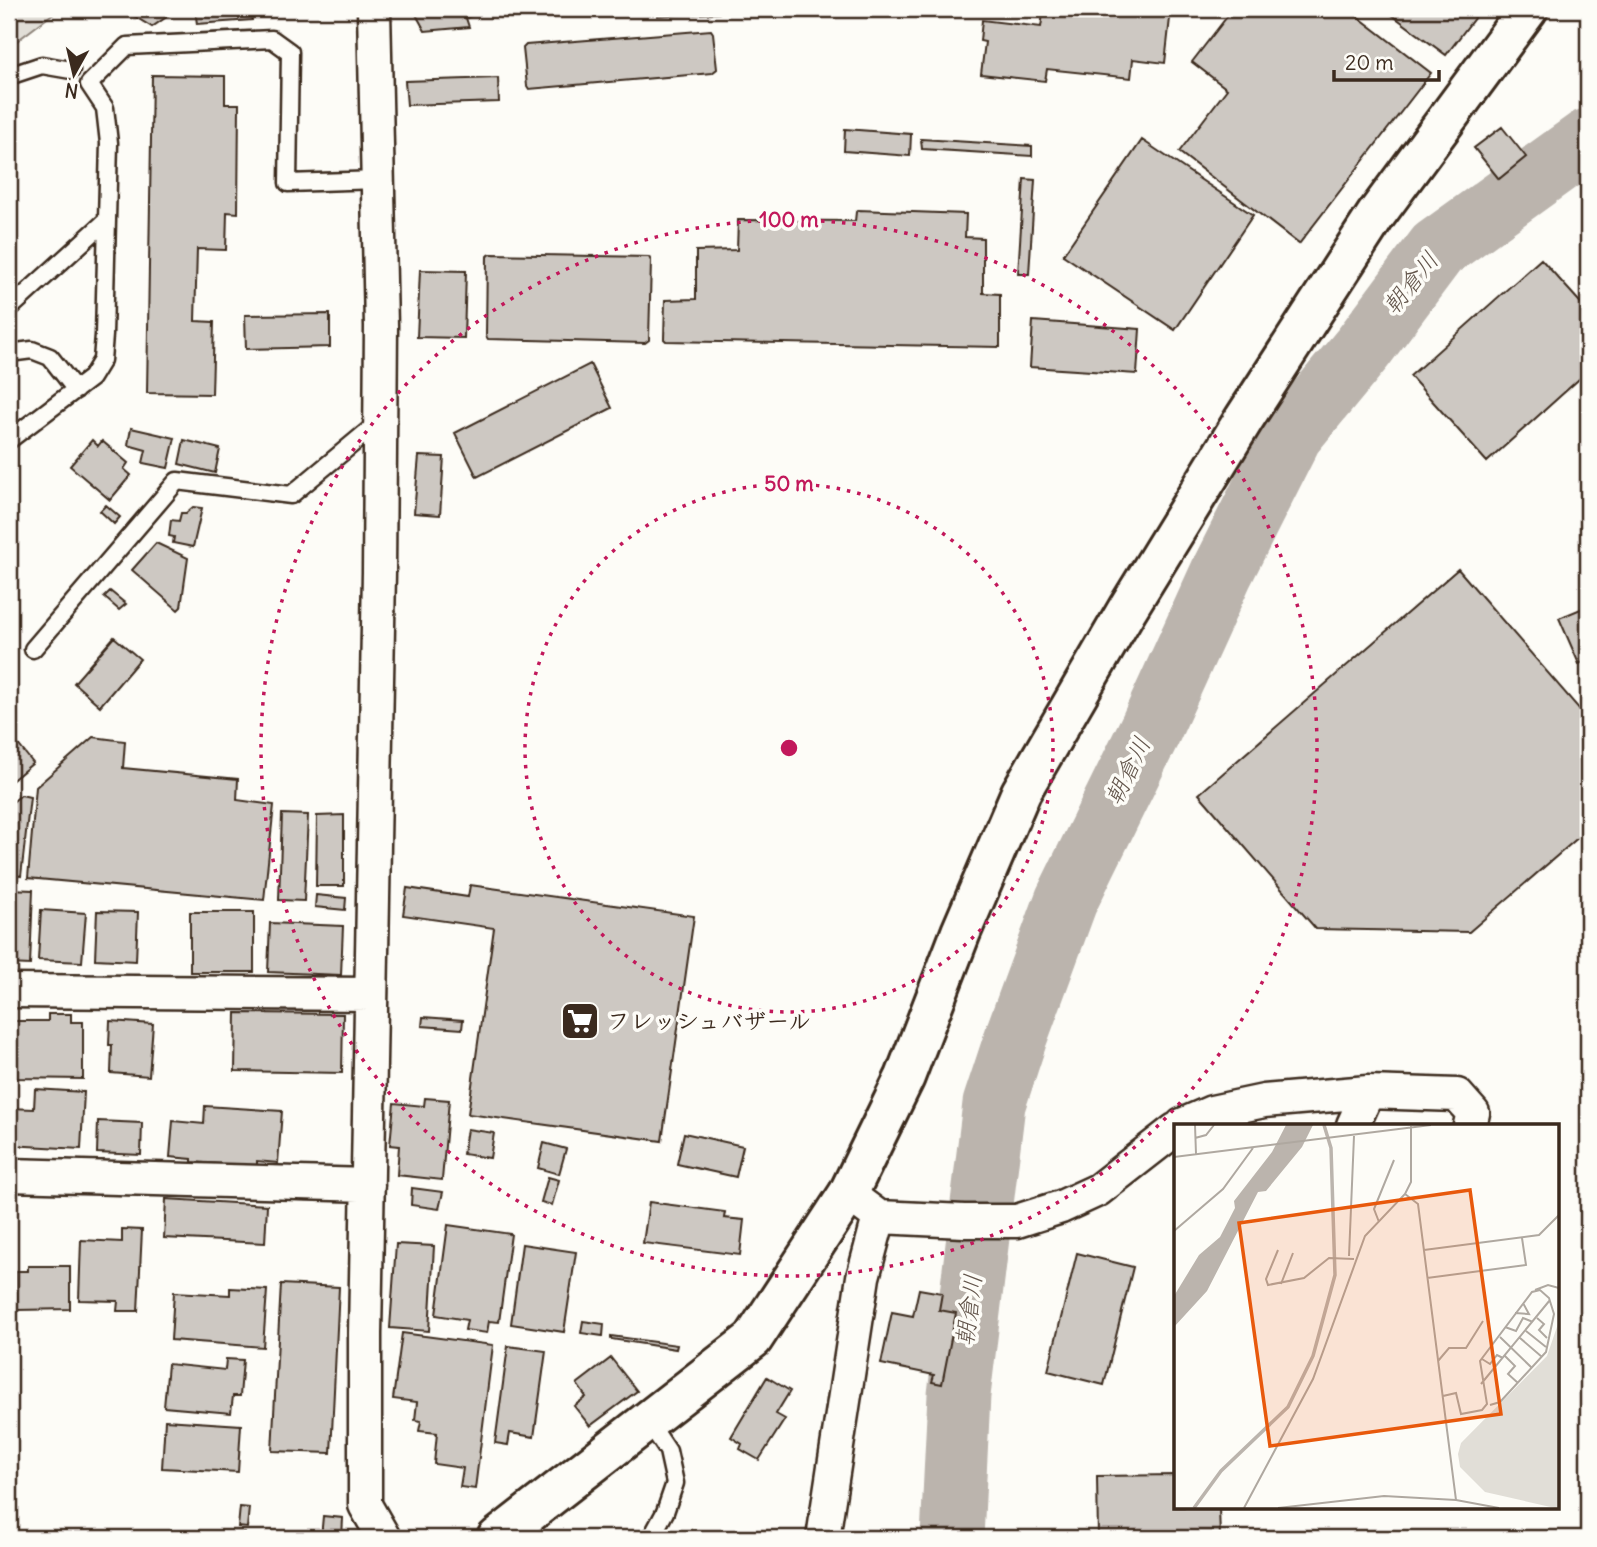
<svg xmlns="http://www.w3.org/2000/svg" width="1597" height="1547" font-family="Delius,'Klee One',sans-serif">
  <style>
    .green { fill: #e1ded7; stroke: #8e847a; stroke-width: 2 }
    .lines { fill: none; stroke-linecap: round; stroke-linejoin: round }
    .river { stroke: #bbb4ad; stroke-width: 63 }
    .building { fill: #cdc8c2; stroke: #3b2a1e; stroke-width: 2 }
    .lane-casing { stroke: #3b2a1e; stroke-width: 21 }
    .street-casing { stroke: #3b2a1e; stroke-width: 37 }
    .secondary-casing { stroke: #3b2a1e; stroke-width: 44 }
    .lane { stroke: #fdfcf7; stroke-width: 16 }
    .street { stroke: #fdfcf7; stroke-width: 32 }
    .secondary { stroke: #fdfcf7; stroke-width: 38 }
    .ring { fill: none; stroke: #c2185b; stroke-width: 3.5; stroke-dasharray: 3.5 7 }
    .labels { text-anchor: middle; stroke-width: 7; stroke-linejoin: round; paint-order: stroke }
    .poi-label { font-size: 23px; font-weight: bold; fill: #3b2a1e; stroke: #fdfcf7; text-anchor: start }
    .water-label { font-size: 24px; font-style: italic; fill: #615349; stroke: #fdfcf7 }
    .inset-river { fill: none; stroke: #bbb4ad; stroke-width: 3.5 }
    .inset-road { fill: none; stroke: #afa8a0; stroke-width: 2 }
    .view { fill: #e8590c; fill-opacity: 0.15; stroke: #e8590c; stroke-width: 3.5 }
    .inset-edge { fill: none; stroke: #3b2a1e; stroke-width: 3.5 }
    .centre { fill: #c2185b; stroke: #fdfcf7; stroke-width: 3.5 }
    .ring-label { font-size: 21px; text-anchor: middle; font-weight: bold; fill: #c2185b; stroke: #fdfcf7; stroke-width: 7; stroke-linejoin: round; paint-order: stroke }
  </style>
  <rect width="100%" height="100%" fill="#fdfcf7"/>
  <filter id="ink" filterUnits="userSpaceOnUse"><feTurbulence type="fractalNoise" baseFrequency=".0143" numOctaves="2"/><feDisplacementMap in="SourceGraphic" scale="14" xChannelSelector="R" yChannelSelector="G"/><feConvolveMatrix kernelMatrix="1 2 1 2 8 2 1 2 1" color-interpolation-filters="sRGB"/></filter>
  <g filter="url(#ink)">
    <path class="green" d="M9,9H59L9,47Z"/>
    <g class="lines">
      <path class="river" d="M952,1538L959,1395L994,1104L1017,1034L1066,901L1150,730L1222,572L1291,435L1363,348L1437,249L1588,140"/>
    </g>
    <path class="building" d="M126,9H178L152,27L129,13Z
      M195,9H251L252,20L197,24Z
      M413,9H488L466,18L469,27L425,31Z
      M657,9H719V13L657,16Z
      M1038,9H1171L1165,63L1133,59L1131,78L1047,69L1045,81L981,74L985,42L980,41L982,20L1041,27L1043,14L1038,13Z
      M1233,9H1348L1431,73L1299,244L1179,152L1227,89L1192,62Z
      M1384,9H1481L1446,55Z
      M711,30L713,33L717,69L712,73L529,89L527,86L523,48L526,45Z
      M152,75L225,76V104H239L238,213L227,212L226,250L197,249L195,321L214,322L212,394L147,393Z
      M498,78L499,102L407,105L405,81Z
      M1502,127L1526,157L1499,179L1474,148Z
      M845,129L911,134L910,156L844,151Z
      M921,139L1032,146V156L922,149Z
      M1142,140L1253,215L1175,330L1063,255Z
      M1024,179L1035,180L1029,274H1018Z
      M858,210L966,214L965,237L983,238V293L1000,294V347L666,341L664,339L665,300L696,299V251L737,250L738,220L855,221L856,212Z
      M491,254L649,257L651,261L649,340L645,343L488,339L486,336L487,256Z
      M1541,259L1588,311V324L1582,330L1588,337V371L1487,462L1410,376Z
      M420,270L466,271L464,338L417,337Z
      M330,314V347L246,349L245,315Z
      M1033,321L1140,329L1137,374L1030,367Z
      M590,364L612,408L477,477L455,433Z
      M131,428L175,438L168,468L143,463L146,450L128,445Z
      M92,440L98,446L102,441L128,463L124,469L131,475L110,500L70,466Z
      M184,440L220,449L215,473L179,464Z
      M419,456L444,457L440,515L414,513Z
      M106,505L120,517L114,524L100,511Z
      M193,507L202,508L193,547L173,543L174,537L169,536L171,520L179,521L181,513H186Z
      M156,543L188,558L181,607L178,610L132,570Z
      M1458,569L1588,719V829L1469,932L1316,929L1199,794Z
      M110,591L126,604L119,610L104,597Z
      M1588,606V660L1579,664L1559,618Z
      M114,637L140,659L100,706L74,683Z
      M9,733L33,763L9,783Z
      M93,737L125,741L123,768L238,779L237,800L274,805L264,900L28,878L36,787Z
      M21,795L30,797L21,876L9,874V805Z
      M282,814L308,815L304,901L279,900Z
      M344,815V886H316L317,816Z
      M470,885L694,916L662,1141L468,1114L494,928L403,915L407,888L468,897Z
      M9,889L33,890L30,965L9,964Z
      M316,895L346,898L345,910L315,907Z
      M41,910L86,913L82,962L38,960Z
      M97,911L138,912L136,961L95,959Z
      M190,912H254V972H190Z
      M270,923L343,926L341,975L268,972Z
      M236,1013L343,1014L342,1073L235,1071Z
      M48,1014H71V1022H83V1079L14,1078V1021H48Z
      M423,1017L463,1020L462,1029L422,1026Z
      M110,1021L153,1024L149,1076L111,1073L112,1045H109Z
      M35,1089L84,1092L81,1149L9,1145V1108L34,1109Z
      M425,1098L449,1100L442,1180L397,1175L399,1146L390,1145L394,1103L424,1106Z
      M205,1106L282,1111L278,1163L257,1161V1167L192,1162V1159L170,1157L173,1121L204,1124Z
      M98,1121L142,1123L141,1155L97,1153Z
      M467,1129L494,1133L490,1158L463,1154Z
      M684,1133L743,1146L736,1177L677,1164Z
      M544,1143L566,1149L559,1174L538,1168Z
      M548,1177L559,1180L552,1205L541,1202Z
      M412,1188L443,1192L439,1209L411,1205Z
      M166,1199L267,1205L265,1243L164,1238Z
      M649,1202L725,1212L724,1218L744,1220L740,1255L643,1243Z
      M448,1225L511,1234L499,1322L489,1321L487,1333L465,1330L467,1320L436,1315Z
      M122,1229L142,1230L138,1311H117L118,1301L79,1300L81,1240L122,1242Z
      M396,1244L434,1246L429,1331L390,1328Z
      M522,1244L576,1252L564,1332L511,1324Z
      M1077,1253L1133,1267L1104,1385L1048,1371Z
      M28,1266H70V1309L17,1310L16,1271H28Z
      M281,1284L339,1287L331,1453L272,1451Z
      M230,1288L267,1290L263,1347L171,1340L174,1292L230,1295Z
      M919,1289L942,1293L939,1310L956,1313L942,1384L932,1382L934,1375L881,1364L892,1312L913,1316Z
      M583,1321L604,1324L603,1336L581,1333Z
      M402,1333L493,1345L475,1489L460,1487L463,1468L434,1464L437,1433L419,1431L421,1421L415,1420L417,1402L393,1399Z
      M611,1336L677,1345L676,1349L611,1339Z
      M508,1346L546,1351L534,1437L510,1433L508,1445L495,1443Z
      M611,1358L637,1391L590,1426L574,1406L586,1397L577,1384Z
      M226,1359L243,1360L240,1396H233L231,1413L164,1407L168,1364L225,1370Z
      M767,1377L790,1391L776,1414L785,1419L759,1460L740,1449L742,1444L731,1437Z
      M165,1420L241,1425L238,1472L162,1468Z
      M1175,1475V1507H1219L1220,1537L1098,1538L1097,1476Z
      M240,1507L249,1508L247,1528L238,1527Z
      M323,1516L343,1518L342,1538H321Z
      M208,1532L245,1533V1538H208Z"/>
    <g class="lines">
      <defs>
        <path id="lane" d="M9,76L42,65L71,70
          M9,309L107,220
          M9,353L32,350L50,357L76,390
          M9,440L91,378L102,360L104,335L109,143L105,108L89,84L127,46L272,39L290,52L288,183L378,180
          M33,649L177,481L291,495L380,421
          M648,1421L668,1451L675,1483L665,1512L651,1538"/>
        <path id="street" d="M374,9L381,326L379,572L365,1334V1505L384,1538
          M9,991L371,994
          M1182,1125L1212,1112L1264,1101L1368,1092L1457,1095L1473,1113L1470,1125
          M1353,1125L1368,1092
          M9,1175L368,1185
          M848,1194L879,1217L964,1221H1017L1061,1207L1098,1190L1175,1130
          M823,1538L863,1277L879,1217"/>
        <path id="secondary" d="M497,1538L753,1339L848,1194L905,1077L961,932L1021,792L1128,608L1244,419L1376,215L1528,9"/>
      </defs>
      <use href="#lane" class="lane-casing"/>
      <use href="#street" class="street-casing"/>
      <use href="#secondary" class="secondary-casing"/>
      <use href="#lane" class="lane"/>
      <use href="#street" class="street"/>
      <use href="#secondary" class="secondary"/>
    </g>
  </g>
  <g class="ring">
    <circle cx="789" cy="748" r="264"/>
    <circle cx="789" cy="748" r="528"/>
  </g>
  <defs>
    <symbol id="supermarket-square" viewBox="-11 -11 22 22"><rect x="-9" y="-9" width="18" height="18" rx="4" fill="#3b2a1e" stroke="#fdfcf7"/><path d="M-6-5.5h2.5l.6 2H6L4.5 2H-2.5L-4.4-4H-6ZM-1.5 3.2a1.3 1.3 0 1 0 .1 0ZM3 3.2a1.3 1.3 0 1 0 .1 0Z" fill="#fff"/></symbol>
  </defs>
  <g fill-rule="evenodd">
    <use href="#supermarket-square" x="558" y="999" width="44" height="44"/>
  </g>
  <g class="labels">
    <g class="poi-label">
      <text x="607" y="1029">フレッシュバザール</text>
    </g>
    <g class="water-label">
      <text transform="translate(1411 283) rotate(-51)" y="8">朝倉川</text>
      <text transform="translate(1128 771) rotate(-64)" y="8">朝倉川</text>
      <text transform="translate(969 1310) rotate(-83)" y="8">朝倉川</text>
    </g>
  </g>
  <g transform="translate(1174 1124)">
    <rect width="385" height="385" fill="#fdfcf7"/>
    <path d="M385,197V384H381L311,368L286,343L284,330L287,319L373,232Z" fill="#e1ded7"/>
    <path d="M112,1H139L128,23L92,67L84,68L33,167L0,203V172L25,131L46,113L61,84L60,77L98,28Z" fill="#bbb4ad"/>
    <path class="inset-river" d="M20,384L47,347L114,283L139,232L161,151L157,24L150,1"/>
    <path class="inset-road" d="M21,1L22,30M21,14L32,11L40,1M0,33L257,1M231,70L244,80L282,376M205,98L200,85L220,36M0,107L49,65L79,24M104,126L92,155L94,161L130,154L155,134L180,135M250,126L365,111L385,91M175,132L180,12M253,154L352,141L348,114M107,160L119,129M361,166L374,161L385,164M341,189L355,190L349,179M363,194L370,200L365,206L373,214M331,203L342,207L349,194L359,198M352,207L372,223M326,213L358,244M346,214L368,233M331,232L341,242L334,250L344,259M308,235L316,240L323,231L329,234M264,237L275,224H292L309,197M307,260L376,176M269,272L282,269L287,290L308,286L313,280L306,237L358,168L366,166L375,174L380,190L372,228L326,278L316,281M70,384L139,255L191,112L231,70L237,58V2M104,384L210,372L282,376L325,384"/>
    <path class="view" d="M296,66L327,290L96,322L65,99Z"/>
    <rect width="385" height="385" class="inset-edge"/>
  </g>
  <circle cx="789" cy="748" r="10" class="centre"/>
  <g class="ring-label">
    <text x="789" y="227">100 m</text>
    <text x="789" y="491">50 m</text>
  </g>
  <rect width="1597" height="1547" fill="none" stroke="#fdfcf7" stroke-width="35"/>
  <rect x="18" y="18" width="1562" height="1512" fill="none" stroke="#3b2a1e" stroke-width="2.5" filter="url(#ink)"/>
  <g transform="translate(74 74) rotate(188)" stroke="#fdfcf7" stroke-width="5" paint-order="stroke">
  <path d="M0-5L12 26L0 18L-12 26Z" fill="#3b2a1e"/>
  <text y="-10" font-size="19" font-weight="bold" text-anchor="middle" fill="#3b2a1e">N</text>
  </g>
  <path d="M1334 70v10h105v-10" fill="none" stroke="#3b2a1e" stroke-width="3.5"/>
  <text x="1345" y="70" font-size="21" fill="#3b2a1e" stroke="#fdfcf7" stroke-width="5" paint-order="stroke">20 m</text>
</svg>
